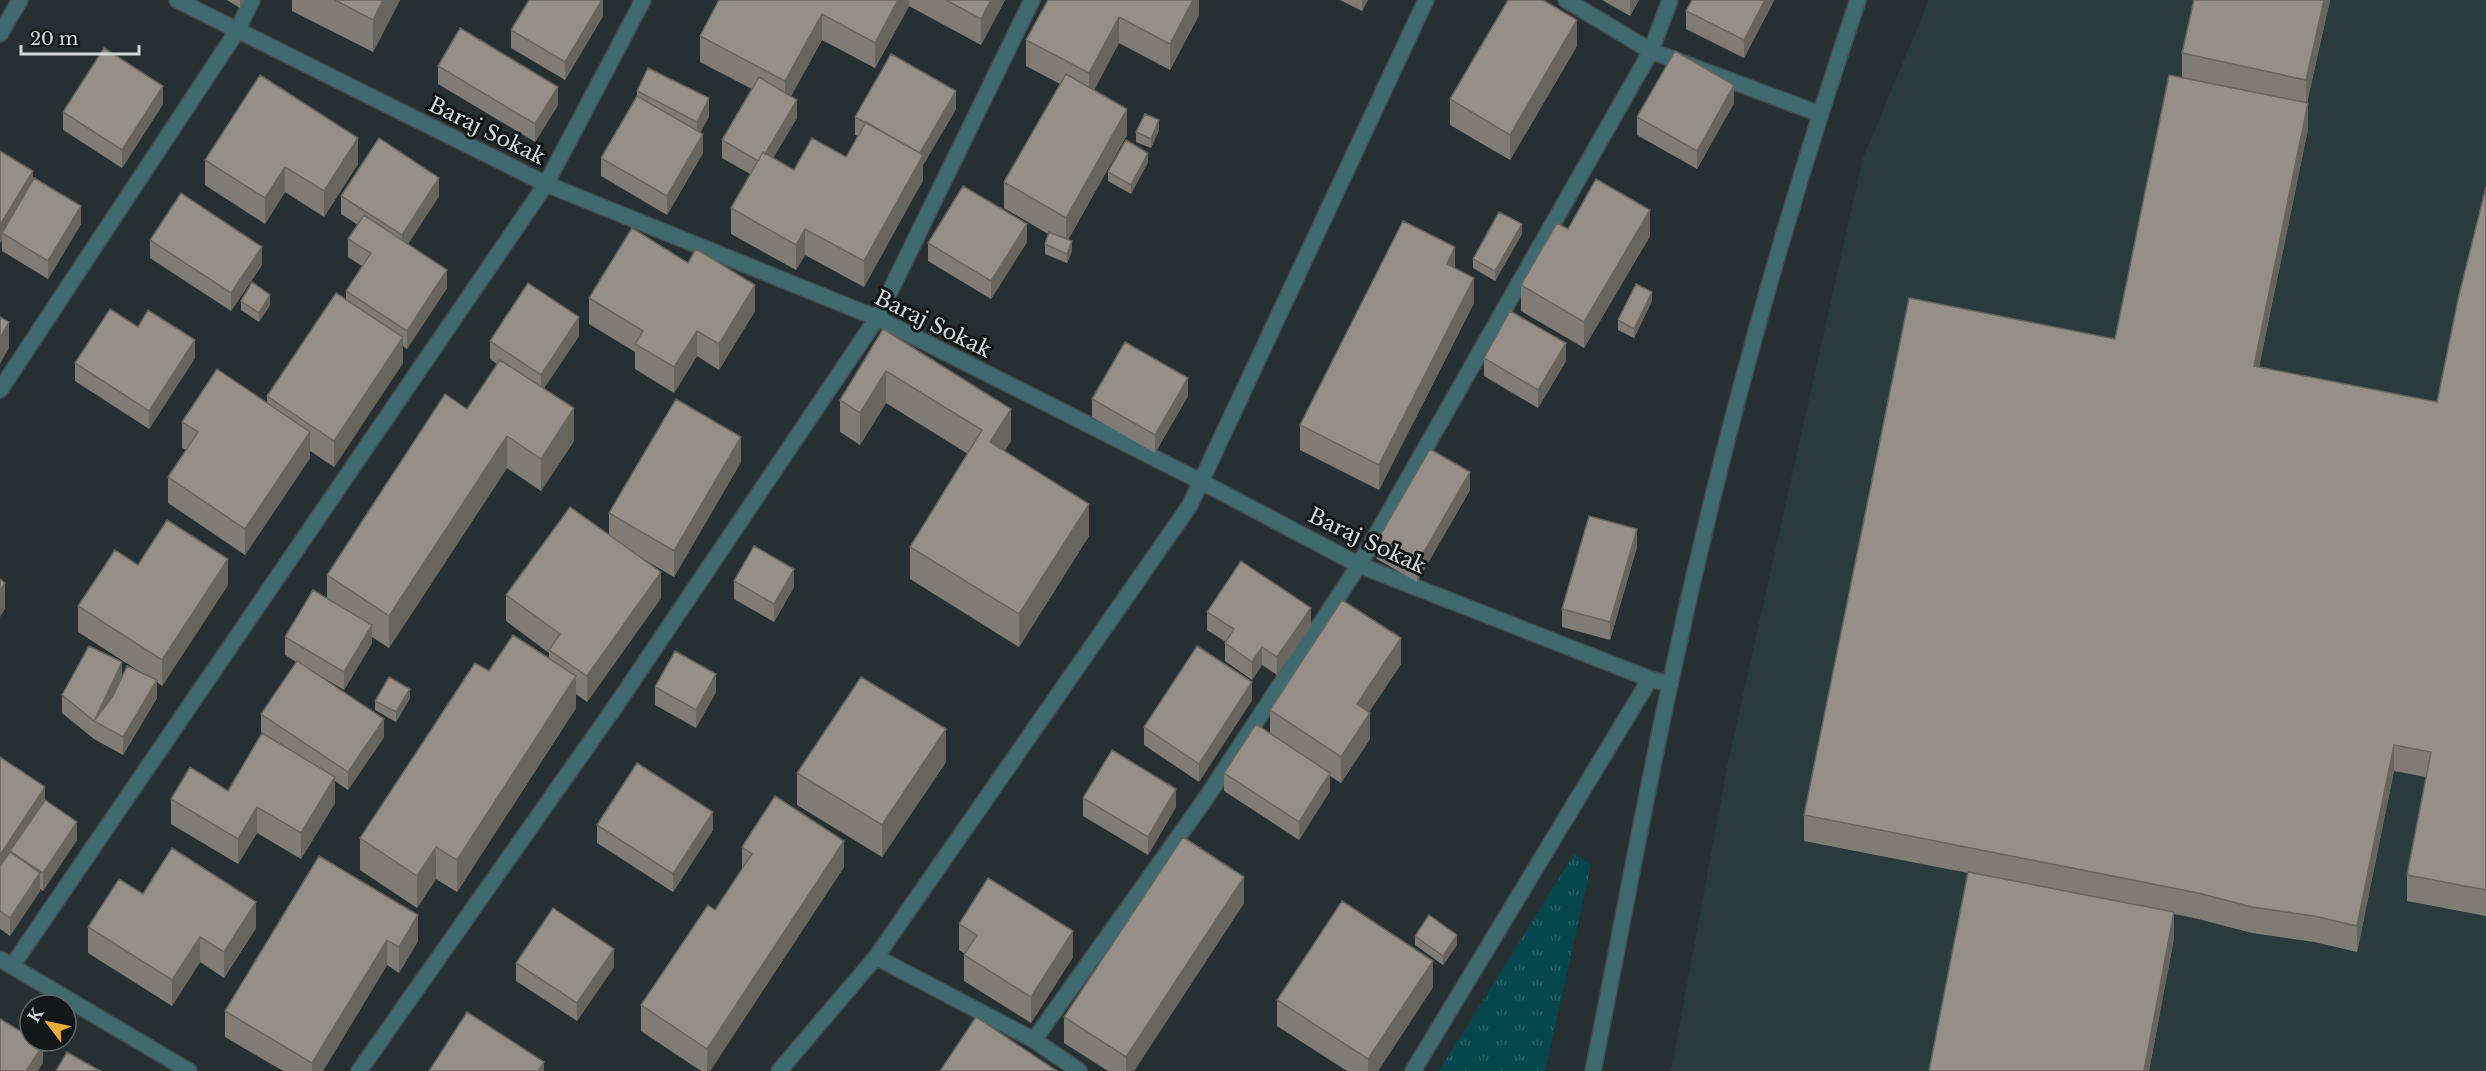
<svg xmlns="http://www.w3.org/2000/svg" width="2486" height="1071" font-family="'Libre Baskerville',serif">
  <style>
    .built { fill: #293b3d }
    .park { fill: url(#park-tufts) }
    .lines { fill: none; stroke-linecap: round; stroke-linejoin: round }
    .minor-casing { stroke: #424b4d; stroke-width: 18 }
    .tertiary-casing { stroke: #424b4d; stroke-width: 18 }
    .minor { stroke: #3f6a70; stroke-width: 15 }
    .tertiary { stroke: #3f6a70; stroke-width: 15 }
    .wall { fill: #807b74 }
    .shaded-wall { fill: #68645e }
    .building { fill: #958f87; stroke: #68645e; stroke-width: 1.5 }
    .labels { text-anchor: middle; stroke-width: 6; stroke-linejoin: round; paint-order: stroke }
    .street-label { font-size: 21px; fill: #d3d9da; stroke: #131718 }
  </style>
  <defs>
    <pattern id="park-tufts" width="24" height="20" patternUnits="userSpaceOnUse" patternTransform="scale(1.5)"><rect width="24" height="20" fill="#05474d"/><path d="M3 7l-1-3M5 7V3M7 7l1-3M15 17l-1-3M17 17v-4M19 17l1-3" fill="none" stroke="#296166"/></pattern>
  </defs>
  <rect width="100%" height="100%" fill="#263032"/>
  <path class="built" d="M1929,0H2486V1071H1671L1728,762L1863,158Z"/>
  <path class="park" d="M1574,854L1591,865L1545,1071H1439Z"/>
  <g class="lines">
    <defs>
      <path id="minor" d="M177,0L546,184L877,318L1200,481L1359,565L1650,679L1670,684
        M1566,0L1651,51L1820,114
        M0,34L20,0
        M0,390L237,31L252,0
        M876,957L1034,1040L1079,1071
        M12,966L546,184L643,0
        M1034,1040L1206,798L1359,565L1651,51L1670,0
        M359,1071L617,704L877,318L1032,0
        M1413,1071L1650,679"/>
      <path id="tertiary" d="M0,959L189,1071
        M779,1071L876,957L1190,505L1426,0
        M1593,1071C1619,942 1642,813 1670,684C1719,453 1782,224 1858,0"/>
    </defs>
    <use href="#minor" class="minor-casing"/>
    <use href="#tertiary" class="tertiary-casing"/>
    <use href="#minor" class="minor"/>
    <use href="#tertiary" class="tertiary"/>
  </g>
  <path class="wall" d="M227,0H244L240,8Z
    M292,0H400L373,52L292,11Z
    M603,0V16L565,80L511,48V30Z
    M719,0H1005L981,45L909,6L875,68L822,40L791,96L797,118L773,158L794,170L846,157L858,136L855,135V117L956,109L923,165V180L864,287L805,255L796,270L731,234V208L750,174L722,158V140L752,89L700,62V36Z
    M1048,0H1199V15L1170,70L1119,43L1094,90L1127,135L1068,240L1072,251L1067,263L1045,254V244L1048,234L1004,208V182L1060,84L1026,66V40Z
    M1340,0H1368L1362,11Z
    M1602,0H1639L1630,16Z
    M1774,0L1744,58L1686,29V11Z
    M2194,0H2330L2307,103L2308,129L2259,367L2437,402L2486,187V916L2407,901V875L2426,777L2394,771L2357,952L2314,942L2252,933L2198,919L2174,914V938L2149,1071H1929L1968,873L1804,841V815L2115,339L2182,77V53Z
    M1577,46L1510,160L1450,125V99Z
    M438,66L558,105L535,142L438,84Z
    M637,91L709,116L700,133L703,153L667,215L601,176V158L637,97Z
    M1734,103L1697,169L1637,135V117Z
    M163,104L122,168L63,130V112Z
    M1159,130L1151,148L1136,142V132Z
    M0,151L81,224L48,279L2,251Z
    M205,160L358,164L324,217L285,192L265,224L205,185Z
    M1148,162L1131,194L1108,181V172Z
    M341,196H439L408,244L447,288L407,349L403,346V363L334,467L310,451V458L245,555L168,503V477L186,450L182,448V422L267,403V396L346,300V291L362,266L348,257V239L358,225L341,214Z
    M1568,229L1650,236L1584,348L1521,311V285Z
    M1522,234L1495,281L1473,268V259Z
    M150,240L262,265L231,311L150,258Z
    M1027,242L991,299L928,261V243Z
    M1455,268L1474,303L1379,490L1300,450V425Z
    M589,298L755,311L719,370L697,356L674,393L635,369V352L589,324Z
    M241,301L270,305L259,322L241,310Z
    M1652,301L1634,338L1618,330V320Z
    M883,329L1011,441L1004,451L1089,536L1019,647L910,579V547L968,454L886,403L860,445L840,432V400Z
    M579,336L544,388L574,441L541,491L507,468L389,648L372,637V643L344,690L312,671L384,737L348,790L335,781V803L301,859L257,833L238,864L171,824V799L228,791L271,739L261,732V714L296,662L285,655V637L327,598V575L467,409L497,364L490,359V341Z
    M195,358L149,429L75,381V363Z
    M1484,358L1566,361L1538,408L1484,376Z
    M1188,396L1155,453L1092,417V399Z
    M741,462L674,577L635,554L661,598L587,702L576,694V708L457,892L436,879L417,908L360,870V838L489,671L549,658V653L506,621V595L609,535V513Z
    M1470,490L1417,582L1377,559V541Z
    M1637,547L1610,640L1562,627V609Z
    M138,565L228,585L162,686L157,682V698L123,755L94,739L62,713V695L122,678L145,675L78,632V606Z
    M734,581L794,587L774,622L734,599Z
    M1207,612L1311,626L1277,675L1262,665L1252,680L1225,661V643L1226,642L1207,630Z
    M1401,664L1369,712L1370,739L1341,783L1330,776V791L1299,840L1224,791V773L1270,733V710Z
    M655,687L716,692L696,728L655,705Z
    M410,698L396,722L375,710V701Z
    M1252,700L1199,782L1144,745V727Z
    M0,757L45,800L77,840L43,891L40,889V891L10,936L0,929Z
    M946,762L882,857L797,805V773Z
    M1083,798L1176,807L1148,855L1083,816Z
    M597,825L713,830L673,892L597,843Z
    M742,847L844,867L710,1071H701L641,1031V1005L715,910L742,870Z
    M319,856L418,941L399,973L387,965L323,1071H283L225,1037V1011Z
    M143,894L256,928L224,978L200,962L172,1006L88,953V927Z
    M1244,903L1134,1071H1108L1064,1043V1017Z
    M959,924L1073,957L1031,1023L964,981V955L965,954L959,950Z
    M1415,936L1457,945L1443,965L1415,945Z
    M516,963L614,967L577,1021L516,981Z
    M1433,987L1378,1071H1347L1277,1026V1000Z"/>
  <path class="shaded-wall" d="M240,0H244L240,8Z
    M383,0H400L373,52V20Z
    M602,0H603V16L565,80V62Z
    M898,0H909V6L875,68V43Z
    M991,0H1005L981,45V19Z
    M1193,0H1199V15L1170,70V44Z
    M1362,0H1368L1362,11Z
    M1630,0H1639L1630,16Z
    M1765,0H1774V1L1744,58V40Z
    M2324,0H2330L2306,106V80Z
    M822,14V40L785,107V81Z
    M1119,17V43L1089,99V73Z
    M1577,20V46L1510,160V135Z
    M1734,85V103L1697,169V151Z
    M163,86V104L122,168V150Z
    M558,87V105L535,142V124Z
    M956,91V109L923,165V180L864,287V261L920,153Z
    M709,98V116L697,140V122Z
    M797,100V118L760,180V162Z
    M2308,103V129L2254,392V366Z
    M1127,109V135L1066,243V218Z
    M1159,120V130L1151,148V139Z
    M703,134V153L667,215V196Z
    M358,138V164L324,217V191Z
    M1148,153V162L1131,194V185Z
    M285,167V192L265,224V198Z
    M33,171V189L2,233V241L0,243V225Z
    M439,178V196L402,253V235Z
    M81,206V224L48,279V261Z
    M1650,210V236L1584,348V322Z
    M1027,224V242L991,299V281Z
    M1522,224V234L1495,281V271Z
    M805,229V255L796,270V245Z
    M1072,241V251L1067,263V254Z
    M262,247V265L231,311V293Z
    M1455,247V273L1447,264Z
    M447,270V288L407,349V331Z
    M1474,278V303L1379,490V465Z
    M755,285V311L719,370V344Z
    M1652,292V301L1634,338V329Z
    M270,295V305L259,322V313Z
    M579,317V336L541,393V375Z
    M9,322V348L0,364V338Z
    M697,331V356L674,393V367Z
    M403,337V363L334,467V441Z
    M195,340V358L149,429V411Z
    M1566,343V361L1538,408V390Z
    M886,371V403L860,445V413Z
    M1188,378V396L1155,453V435Z
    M574,408V441L541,491V459Z
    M1011,409V441L990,475V442Z
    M310,432V458L245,555V529Z
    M507,436V468L389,648V616Z
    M741,437V462L674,577V551Z
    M1470,472V490L1417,582V564Z
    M1089,504V536L1019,647V614Z
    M1637,529V547L1610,640V622Z
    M228,559V585L162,686V660Z
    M794,569V587L774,622V604Z
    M661,572V598L587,702V676Z
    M5,583V609L0,617V591Z
    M1311,608V626L1277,675V657Z
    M372,625V643L344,690V672Z
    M1401,638V664L1357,730V704Z
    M1262,647V665L1252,680V662Z
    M122,662V680L101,725L94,721Z
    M716,674V692L696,728V710Z
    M576,676V708L457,892V860Z
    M157,680V698L123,755V737Z
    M1252,682V700L1199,782V764Z
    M410,689V698L396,722V712Z
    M1370,713V739L1341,783V757Z
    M384,719V737L348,790V772Z
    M946,729V762L882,857V825Z
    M2394,745V771L2357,952V926Z
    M1330,773V791L1299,840V822Z
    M335,777V803L301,859V833Z
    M45,787V813L10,851V865L0,880V855Z
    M1176,789V807L1148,855V837Z
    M257,807V833L238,864V839Z
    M713,812V830L673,892V874Z
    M77,822V840L43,891V873Z
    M844,841V867L710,1071H707V1049Z
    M436,847V879L417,908V876Z
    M40,873V891L10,936V918Z
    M1244,877V903L1134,1071H1126V1057Z
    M256,902V928L224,978V952Z
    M2174,912V938L2149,1071H2144Z
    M418,915V941L399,973V947Z
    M1073,931V957L1031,1023V997Z
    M1457,935V945L1443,965V956Z
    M200,937V962L172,1006V980Z
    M387,940V965L323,1071H312V1063Z
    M614,949V967L577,1021V1003Z
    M1433,961V987L1378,1071H1368V1059Z
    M43,1045V1063L38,1071H26Z
    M544,1062V1071H538Z"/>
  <path class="building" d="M335,0H383L373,20Z
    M529,0H602L565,62L511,30Z
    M719,0H898L875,43L822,14L785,81L700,36Z
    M946,0H991L981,19Z
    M1048,0H1193L1170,44L1119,17L1089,73L1026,40Z
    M1508,0H1543L1577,20L1510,135L1450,99Z
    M1692,0H1765L1744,40L1686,11Z
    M2194,0H2324L2306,80L2182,53Z
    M460,28L558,87L535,124L438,66Z
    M104,48L163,86L122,150L63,112Z
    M1675,51L1734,85L1697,151L1637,117Z
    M891,54L956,91L920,153L855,117Z
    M648,68L709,98L697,122L637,91Z
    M1066,74L1127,109L1066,218L1004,182Z
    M260,75L358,138L324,191L285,167L265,198L205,160Z
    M2169,75L2308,103L2254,366L2437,402L2459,295L2486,187V890L2407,875L2431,752L2394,745L2357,926L2314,916L2252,907L2198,893L1804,815L1909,298L2115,339Z
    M759,77L797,100L765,154L763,152L758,161L722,140Z
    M637,96L703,134L667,196L601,158Z
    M1145,114L1159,120L1151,139L1136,132Z
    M866,122L923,155L864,261L805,229L796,245L731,208L763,152L794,170L812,138L846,157Z
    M379,138L439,178L402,235L341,196Z
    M1126,140L1148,153L1131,185L1108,172Z
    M0,151L33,171L0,225Z
    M34,178L81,206L48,261L2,233Z
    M1596,179L1650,210L1584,322L1521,285L1557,223L1568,229Z
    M963,186L1027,224L991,281L928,243Z
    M181,193L262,247L231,293L150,240Z
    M1499,212L1522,224L1495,271L1473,259Z
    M364,215L447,270L407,331L346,291L371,253L348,239Z
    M1403,221L1455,247L1447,264L1474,278L1379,465L1300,425Z
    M632,228L688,263L696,249L755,285L719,344L697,331L674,367L635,344L643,331L589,298Z
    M1049,232L1072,241L1067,254L1045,244Z
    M252,282L270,295L259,313L241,301Z
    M528,283L579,317L541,375L490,341Z
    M1636,284L1652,292L1634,329L1618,320Z
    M336,293L403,337L334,441L267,396Z
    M110,309L138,327L148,310L195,340L149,411L75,363Z
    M1510,311L1566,343L1538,390L1484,358Z
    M0,317L9,322L0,338Z
    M883,329L1011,409L990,442L1089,504L1019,614L910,547L982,430L886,371L860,413L840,400Z
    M1125,342L1188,378L1155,435L1092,399Z
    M500,360L574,408L541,459L507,436L389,616L327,575L445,394L467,409Z
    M217,369L310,432L245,529L168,477L198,432L182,422Z
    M676,399L741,437L674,551L609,513Z
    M1430,449L1470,472L1417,564L1377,541Z
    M570,507L661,572L587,676L549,650L560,634L506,595Z
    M1589,516L1637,529L1610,622L1562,609Z
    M167,520L228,559L162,660L78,606L115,550L138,565Z
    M754,546L794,569L774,604L734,581Z
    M1241,561L1311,608L1277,657L1262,647L1252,662L1225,643L1234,629L1207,612Z
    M0,579L5,583L0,591Z
    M313,590L372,625L344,672L285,637Z
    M1342,600L1401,638L1357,704L1370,713L1341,757L1270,710Z
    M513,635L576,676L457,860L436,847L417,876L360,838L475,663L489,671Z
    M89,646L122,662L94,721L62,695Z
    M1197,646L1252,682L1199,764L1144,727Z
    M675,651L716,674L696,710L655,687Z
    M297,661L384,719L348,772L261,714Z
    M127,666L157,680L123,737L94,721L113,696Z
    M389,677L410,689L396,712L375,701Z
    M861,677L946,729L882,825L797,773Z
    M1256,724L1330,773L1299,822L1224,773Z
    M262,733L335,777L301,833L257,807L238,839L171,799L190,767L228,791Z
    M1112,750L1176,789L1148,837L1083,798Z
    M0,757L45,787L0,855Z
    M637,763L713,812L673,874L597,825Z
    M775,796L844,841L707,1049L641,1005L708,905L715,910L752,854L742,847Z
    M45,800L77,822L43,873L10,851Z
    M1183,837L1244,877L1126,1057L1064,1017Z
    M172,848L256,902L224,952L200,937L172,980L88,927L119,879L143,894Z
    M10,852L40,873L10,918L0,911V866Z
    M319,856L418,915L399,947L387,940L312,1063L225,1011Z
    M1968,872L2174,912L2144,1071H1929Z
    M988,878L1073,931L1031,997L964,955L977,935L959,924Z
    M1342,901L1433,961L1368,1059L1277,1000Z
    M553,908L614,949L577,1003L516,963Z
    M1429,915L1457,935L1443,956L1415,936Z
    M467,1012L544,1062L538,1071H429Z
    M976,1017L1057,1071H940Z
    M0,1019L30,1037V1041H36L43,1045L26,1071H0Z
    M67,1052L100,1071H56Z"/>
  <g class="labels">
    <g class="street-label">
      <text transform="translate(487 131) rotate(26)" y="7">Baraj Sokak</text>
      <text transform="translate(933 324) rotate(26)" y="7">Baraj Sokak</text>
      <text transform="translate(1367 541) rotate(25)" y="7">Baraj Sokak</text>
    </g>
  </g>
  <g transform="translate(48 1023) rotate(302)"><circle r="28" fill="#131718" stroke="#606566" stroke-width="1.5"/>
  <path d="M0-4.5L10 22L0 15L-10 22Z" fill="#e9ab38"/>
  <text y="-9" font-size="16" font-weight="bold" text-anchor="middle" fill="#d3d9da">K</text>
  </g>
  <path d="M21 45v9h118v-9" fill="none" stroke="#d3d9da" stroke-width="3"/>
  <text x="30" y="45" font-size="18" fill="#d3d9da" stroke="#131718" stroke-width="4.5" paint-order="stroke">20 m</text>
</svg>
